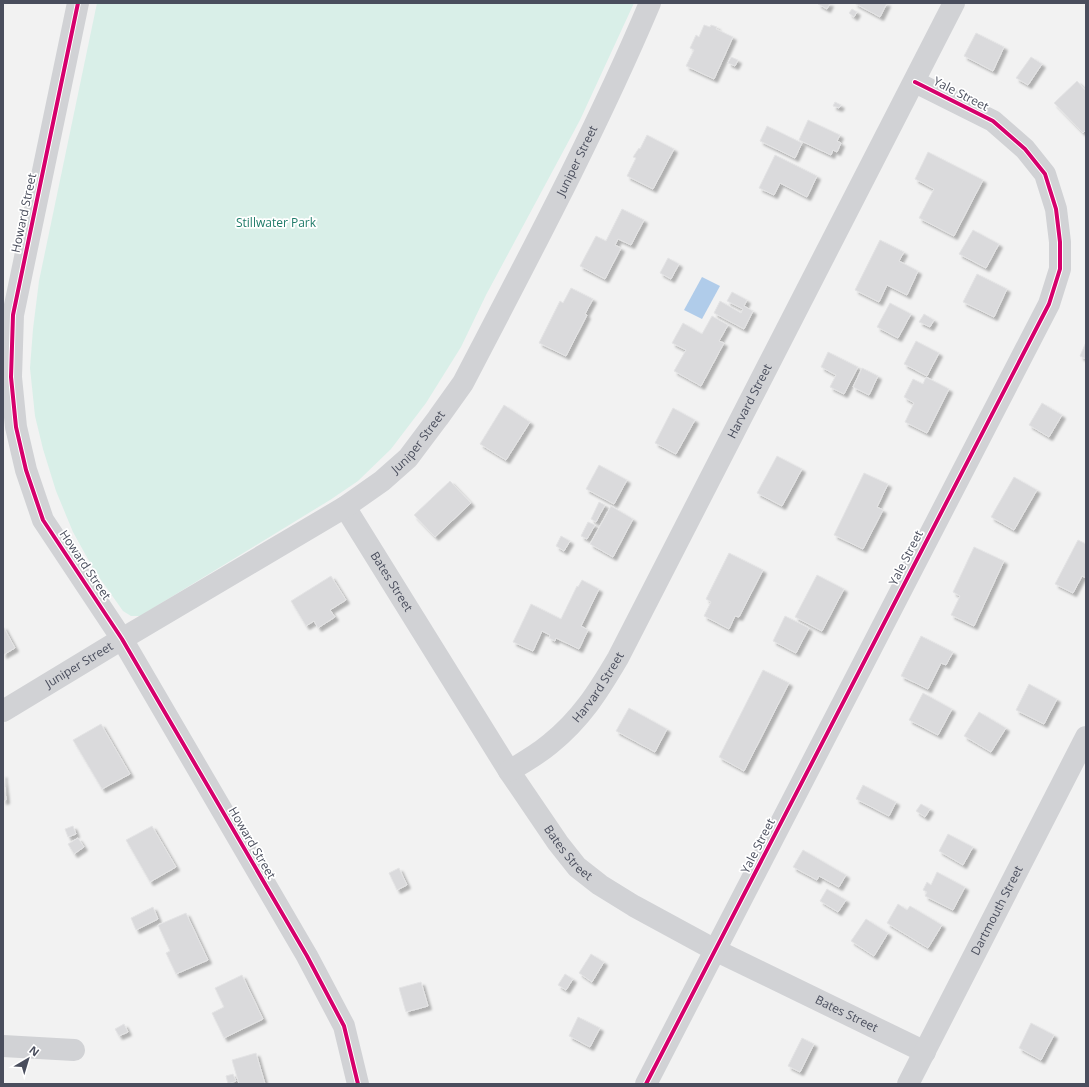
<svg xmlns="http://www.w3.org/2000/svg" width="1089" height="1087" font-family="'Open Sans',sans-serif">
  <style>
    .green { fill: #d9efe8 }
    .water { fill: #b0ccea }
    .building { fill: #dadadc; stroke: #e4e4e5; filter: url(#shadow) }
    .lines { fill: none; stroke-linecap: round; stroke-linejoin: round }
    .minor { stroke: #d1d2d5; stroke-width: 22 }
    .cycleway-casing { stroke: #fff; stroke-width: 6 }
    .cycleway { stroke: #d6006c; stroke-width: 4 }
    .labels { text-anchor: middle; stroke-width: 3.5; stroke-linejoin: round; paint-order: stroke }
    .street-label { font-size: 12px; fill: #4a4e5d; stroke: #fff }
    .park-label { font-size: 12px; fill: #1f7b69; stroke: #fff }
  </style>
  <defs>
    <filter id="shadow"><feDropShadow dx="3.5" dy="3.5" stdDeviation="1" flood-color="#0004"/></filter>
  </defs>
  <rect width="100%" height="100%" fill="#f2f2f2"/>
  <path class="green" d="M97,3H634L580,120L486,295L461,347L426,403L391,449L358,481L330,500L140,616H131L123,611L94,570L73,532L56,491L43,449L35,416L30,368L33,329L39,281Z"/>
  <path class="water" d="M702,277L720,286L702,319L684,310Z"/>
  <path class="building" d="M818,3H830L827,9L818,4Z
    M854,3H887L880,17Z
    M852,9L857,12L854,17L849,13Z
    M704,25L710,27L711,25L717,27L716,29L733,37L714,79L686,66L694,50L690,48L696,35L699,37Z
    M976,33L1004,47L993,71L964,56Z
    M731,57L738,60L735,66L728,63Z
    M1031,57L1042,64L1028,85L1016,78Z
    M1077,81L1086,91V130L1083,133L1054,103Z
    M835,102L841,105L839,108L833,106Z
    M808,120L840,135L837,141L841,143L837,152L833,150L831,155L799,140Z
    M767,126L802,143L795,158L760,141Z
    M647,135L674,149L653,189L627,176L636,158L633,157L639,148L640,149Z
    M928,152L983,180L954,236L919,218L934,189L915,179Z
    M775,155L817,176L807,197L780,183L774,195L759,188Z
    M622,209L644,220L631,245L618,239L615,245L621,248L605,279L580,266L596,236L606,241Z
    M973,230L999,244L986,268L959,254Z
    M880,240L904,252L899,261L918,271L907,295L887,285L879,302L855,290Z
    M668,258L679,264L671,279L660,273Z
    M977,274L1007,289L994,317L963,302Z
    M571,288L593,299L585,314L587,315L566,356L539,343L560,301L563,303Z
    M732,292L747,300L744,306L753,311L744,329L714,313L720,301L741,313L743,309L727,301Z
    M890,303L911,314L898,338L877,327Z
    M924,314L934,320L930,327L919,322Z
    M712,316L728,325L719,341L724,343L701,386L674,371L686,350L672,343L683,323L702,334Z
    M916,341L939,353L927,376L904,364Z
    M1086,342V359L1080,356Z
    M828,352L858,367L844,394L830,387L836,375L821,367Z
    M862,368L878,376L869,395L853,387Z
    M926,377L949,389L927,433L905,422L914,403L904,397L913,379L923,384Z
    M1042,403L1062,415L1049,437L1029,425Z
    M504,405L530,422L506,460L480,444Z
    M673,408L695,420L676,454L655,443Z
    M777,456L802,469L782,506L757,493Z
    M599,465L627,480L614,504L586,489Z
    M864,473L888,484L877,507L883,510L863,549L834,535Z
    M1014,477L1037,490L1014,530L991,517Z
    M450,481L471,503L435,537L414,515Z
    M599,502L605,505L596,522L591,519Z
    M611,506L633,519L613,557L590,544Z
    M588,522L595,525L587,539L581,536Z
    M561,536L570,541L564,551L556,546Z
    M1078,540L1086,544V578L1082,576L1073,593L1055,584Z
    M974,547L1004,561L974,626L951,615L960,596L953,592Z
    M729,553L763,570L739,617L735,616L729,629L704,616L711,602L706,599Z
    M817,575L844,589L822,631L795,617Z
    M331,576L346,600L330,610L335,617L318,628L314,621L306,626L291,601Z
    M582,580L599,589L581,626L588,630L579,649L556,638L555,641L549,638L550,635L542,631L533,651L513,642L531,604L561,619L577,586L578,587Z
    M785,616L809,628L796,653L773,641Z
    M3,626L15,648L3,655Z
    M921,636L953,652L946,665L941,663L928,689L901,676Z
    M763,670L789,683L744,771L719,757Z
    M1029,684L1057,699L1044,724L1016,710Z
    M923,693L952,709L938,735L909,720Z
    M629,708L667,729L655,752L616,731Z
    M979,712L1006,728L991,752L964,736Z
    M101,724L130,774L102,789L73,740Z
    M3,774L6,800L3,801Z
    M863,785L896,802L889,816L856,799Z
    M921,804L930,809L925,817L916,811Z
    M73,826L76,834L68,837L65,829Z
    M152,826L176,867L150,882L126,840Z
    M948,834L973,847L963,865L939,851Z
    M78,838L84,847L74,854L68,844Z
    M803,850L846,875L839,887L819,876L817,880L793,867Z
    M399,868L407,885L397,890L389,873Z
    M937,872L965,887L953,910L925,896L927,892L923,890L927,882L931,885Z
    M827,889L846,900L838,912L820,901Z
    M898,904L907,910L910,906L942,925L928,948L887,923Z
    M153,907L158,919L136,930L131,918Z
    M186,913L208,960L176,974L166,953L170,951L158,925Z
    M866,919L888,933L874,956L851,941Z
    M591,954L604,962L592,982L579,973Z
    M565,974L573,979L566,990L558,985Z
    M242,975L263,1019L224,1038L212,1013L224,1007L215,988Z
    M421,982L428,1006L406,1012L399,988Z
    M578,1017L600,1028L590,1047L569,1036Z
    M1031,1023L1054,1035L1041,1060L1019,1048Z
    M124,1024L128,1032L119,1036L115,1029Z
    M802,1038L814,1044L800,1072L788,1066Z
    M256,1053L265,1084H239L232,1060Z
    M233,1074L236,1081L228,1084L226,1076Z"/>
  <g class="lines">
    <g class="minor">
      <path d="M78,3L13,315L11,377L16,427L26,470L43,520L122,639L307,956L344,1026L358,1084"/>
      <path id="s1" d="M345,507L509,771L558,843L577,867L600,885L634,906L715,950L925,1052"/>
      <path id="s2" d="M3,711L122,639L345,507L382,481L408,458L438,418L463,383C528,258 595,133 650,3"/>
      <path id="s3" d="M509,771C523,763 538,754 550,744C581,719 598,692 618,658L954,3"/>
      <path d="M3,1046L74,1050"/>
      <path d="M646,1084L1049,304L1060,269V242L1056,209L1045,174L1025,149L993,121L915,82"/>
      <path id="s4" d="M908,1084L1086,737"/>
    </g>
    <defs>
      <path id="cycleway" d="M78,3L13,315L11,377L16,427L26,470L43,520L122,639L307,956L344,1026L358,1084
        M646,1084L1049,304L1060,269V242L1056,209L1045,174L1025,149L993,121L915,82"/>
    </defs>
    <use href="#cycleway" class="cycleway-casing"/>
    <use href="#cycleway" class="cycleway"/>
  </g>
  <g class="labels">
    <g class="street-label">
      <text transform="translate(961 94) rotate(27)" y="4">Yale Street</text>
      <text dy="4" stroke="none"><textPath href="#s2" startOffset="821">Juniper Street</textPath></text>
      <text transform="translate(24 213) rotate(-78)" y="4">Howard Street</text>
      <text dy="4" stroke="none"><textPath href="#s3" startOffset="448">Harvard Street</textPath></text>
      <text dy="4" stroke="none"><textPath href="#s2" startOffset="497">Juniper Street</textPath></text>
      <text transform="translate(906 558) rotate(-63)" y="4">Yale Street</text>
      <text transform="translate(85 565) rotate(56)" y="4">Howard Street</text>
      <text dy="4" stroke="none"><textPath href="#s1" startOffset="88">Bates Street</textPath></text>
      <text dy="4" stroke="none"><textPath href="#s2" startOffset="89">Juniper Street</textPath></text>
      <text dy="4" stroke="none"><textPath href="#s3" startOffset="124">Harvard Street</textPath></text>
      <text transform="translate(252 843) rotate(60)" y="4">Howard Street</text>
      <text transform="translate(758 846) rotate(-63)" y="4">Yale Street</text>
      <text dy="4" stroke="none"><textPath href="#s1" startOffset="412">Bates Street</textPath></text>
      <text dy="4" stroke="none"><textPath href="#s4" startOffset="195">Dartmouth Street</textPath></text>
      <text dy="4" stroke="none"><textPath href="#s1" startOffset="736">Bates Street</textPath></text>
    </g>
    <g class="park-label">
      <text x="276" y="227">Stillwater Park</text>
    </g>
  </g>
  <rect width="1089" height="1087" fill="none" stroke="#4a4e5d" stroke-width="8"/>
  <g transform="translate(28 1059) rotate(38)" stroke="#ffffff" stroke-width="3" paint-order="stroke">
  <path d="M0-3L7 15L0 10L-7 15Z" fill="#4a4e5d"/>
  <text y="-6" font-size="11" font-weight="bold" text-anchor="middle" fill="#4a4e5d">N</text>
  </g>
</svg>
